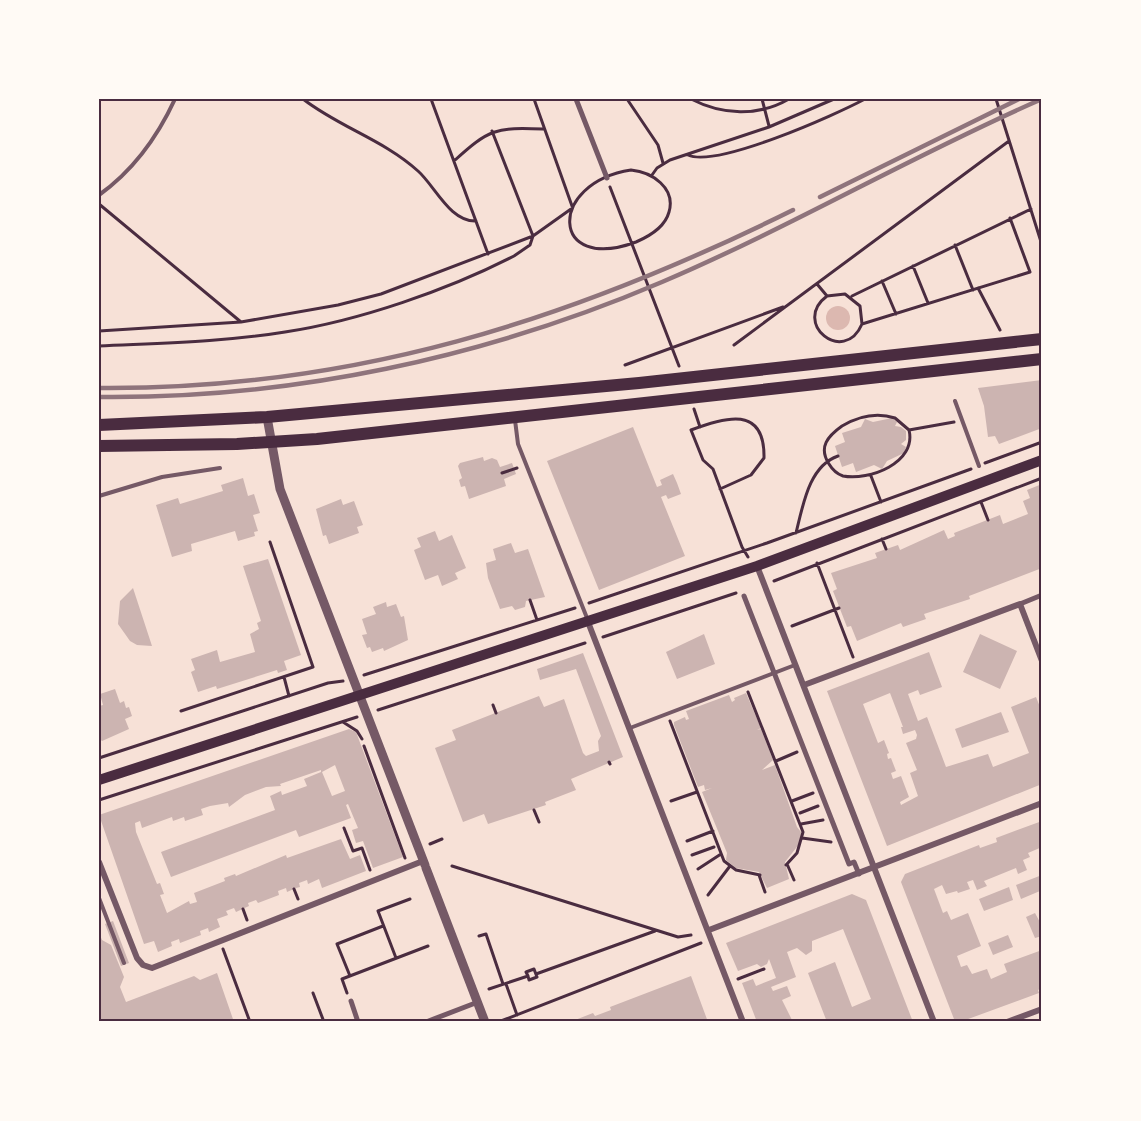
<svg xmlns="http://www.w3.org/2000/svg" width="1141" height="1121" font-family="Commissioner,sans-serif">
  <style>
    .water { fill: #dcb8b0 }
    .building { fill: #ccb4b1; fill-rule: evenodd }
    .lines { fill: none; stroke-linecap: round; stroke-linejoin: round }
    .path { stroke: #4a2c40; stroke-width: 3 }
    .service { stroke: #755966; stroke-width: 4 }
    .pedestrian { stroke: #755966; stroke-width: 5 }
    .minor { stroke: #755966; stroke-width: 6 }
    .tertiary { stroke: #755966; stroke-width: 9 }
    .secondary { stroke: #4a2c40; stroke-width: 10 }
    .primary { stroke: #4a2c40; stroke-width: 12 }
    .rail { stroke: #8f747c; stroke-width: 4.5 }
    .neatline { fill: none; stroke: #4a2c40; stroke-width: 2 }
  </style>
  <rect width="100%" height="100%" fill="#f7e1d7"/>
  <path class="water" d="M826 318a12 12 0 1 1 24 0a12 12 0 1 1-24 0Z"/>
  <path class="building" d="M1042,380V428L999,444L995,436L988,437L984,406L978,388Z
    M892,418L897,422L895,426L901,427L906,431V440L901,444L906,447L904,453L887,461L882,469L874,465L856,472L853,463L842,467L835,446L845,442L842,433L861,427L865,419L873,422Z
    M633,427L657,487L662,485L660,480L673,474L677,483L681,494L668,499L666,495L661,497L685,556L599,590L547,461Z
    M483,457L484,461L492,458L497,460L500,467L512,463L516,474L504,479L506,486L469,499L465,486L461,487L459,480L462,478L458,466L460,463Z
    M243,478L248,496L254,494L260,513L253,515L258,531L254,532L255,536L238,541L235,531L191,544L192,551L172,557L156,505L178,498L180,504L223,491L221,485Z
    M1042,484V568L969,596L970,599L924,614L926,619L903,627L901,623L857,641L851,626L847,627L833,591L837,589L831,573L877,558L875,553L898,545L900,550L944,530L948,539L955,536L954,533L1000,515L1003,524L1028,514L1023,501L1030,498L1027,490Z
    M341,499L343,505L354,501L363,525L357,527L359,533L329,544L326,535L323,536L316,509Z
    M435,531L439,541L452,535L466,568L455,573L458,579L442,586L438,575L425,580L414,550L421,547L417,538Z
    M511,543L515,553L528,549L545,597L526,601L525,607L515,610L512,606L500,609L488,578L486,563L496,560L493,549Z
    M268,559L301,655L284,661L287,670L278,673L277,670L217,689L216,686L198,692L191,672L195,670L191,659L217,650L220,662L255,652L250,634L259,629L257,623L261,621L243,566Z
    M133,588L152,646L137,645L130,641L118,624L120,601Z
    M386,602L387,607L396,604L401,617L404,616L408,640L384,651L383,648L372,652L370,647L367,648L362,635L367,634L362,619L376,614L373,607Z
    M704,634L715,664L677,679L666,652Z
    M980,634L1017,651L1000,689L963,672Z
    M929,652L942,687L920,695L918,690L908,694L918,721L927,717L946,767L988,754L993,767L1029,753L1011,707L1036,697L1042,712V784L887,846L827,691ZM890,693L903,727H901L903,734L915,730L917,735L916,739L906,743L917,770L910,773L918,796L901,805L900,802L909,797L901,776L893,779L891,773L896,771L891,758L888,759L887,754L889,753L884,740L878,743L863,704Z
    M583,653L623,757L571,779L576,790L545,802L546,805L488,824L484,814L463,822L435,748L456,740L452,730L539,696L544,707L564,699L583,753L586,756L599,751L598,741L601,736L576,669L540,680L537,669Z
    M115,689L120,703L124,701L126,708L129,707L132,716L125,719L129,729L102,741L99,738V706L103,705L100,694Z
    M746,693L761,728L757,730L761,729L773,760L762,770L775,765L797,827L801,832L800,843L785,862L789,879L767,888L759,872L736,868L726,860L727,853L702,792L712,788L705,790L704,785L698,787L674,725V722L685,717L686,720L689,719L686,711L729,695L732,702L735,700L734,698Z
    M1001,712L1009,732L962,748L955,729Z
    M349,729L356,732L403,857L373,868L363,841L356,843L352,830L358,828L348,804L346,805L351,818L299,837L296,830L171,877L161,852L275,810L270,796L281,791L282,795L307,786L304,779L321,772V770L280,784L281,786L266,787L245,795L229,807L228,803L210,806L201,809L203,815L185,821L184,817L173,821L172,817L142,828L140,821L135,823L136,832L157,884L160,883L164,894L160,895L167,913L189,901L190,904L197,902L194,893L225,881L224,878L235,874L236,876L286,855L287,858L341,839L350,859L360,855L366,871L322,888L319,879L308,884L307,880L299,883L300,887L296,888L287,892L286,888L278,891L279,895L258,903L256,900L248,903L249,906L236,912L234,908L226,911L228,915L217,919L220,927L209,932L208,928L200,931L201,935L180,943L179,939L171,942L172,946L158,952L154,941L144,944L99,815ZM335,765L345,791L332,796L322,772Z
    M1042,821V847L1028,853L1030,857L1023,860L1027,870L1018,874L1016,868L984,881L987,886L977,890L973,880L967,882L970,889L958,893L957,891L946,894L942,885L934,889L943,913L947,911L951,920L968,913L981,946L957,956L961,967L967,965L972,974L987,969L991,979L1007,972L1004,964L1042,950V988L1038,990L1039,993L960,1022L954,1019L901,882L905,874L979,845L980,848L997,842L996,838Z
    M1042,875V896L1040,891L1021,899L1016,885Z
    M1009,887L1013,900L984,911L979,899Z
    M852,894L866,900L913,1022H827L808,973L835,962L852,1007L871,999L843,929L812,941V951L806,955L797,948L787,952L796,977L771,987L773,991L787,986L791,996L782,1000L793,1022H757L742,983L753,979L756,986L776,978L769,959L767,964L761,967L757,964L738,971L726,943Z
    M1035,913L1042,926V936L1035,938L1026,917Z
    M113,921L129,963L121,966L105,924Z
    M99,933L102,940L111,945L124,977L120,987L126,1002L194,976L200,980L217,973L234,1022H99Z
    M1008,935L1013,947L993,955L988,943Z
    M691,976L708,1022H570L593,1013L595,1016L611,1010L610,1007Z"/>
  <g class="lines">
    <path class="path" d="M303,99C339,127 384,140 418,171C435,186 450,222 476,221
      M431,99L488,254
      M534,99L572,206
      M627,99L658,145L663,163
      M691,99C722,115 758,117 789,99
      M762,99L769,126
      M996,99L1042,245
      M688,155C717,168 835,115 865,99
      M454,161C489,129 496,127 543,129
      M631,170C652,172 676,188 669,212C665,227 650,236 636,242C550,274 547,183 631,170Z
      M652,175L657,168L670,160L769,127L834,99
      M610,187L679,366
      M99,204L241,322
      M955,245L973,290
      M913,266L928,303
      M882,281L896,314
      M817,284L827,296
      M978,288L1000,330
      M852,296L1031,209
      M862,324L860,306L845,294L827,296C791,323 844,366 862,324L1030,272L1010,218
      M99,331L241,322L338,305L381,294L533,236L571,209
      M734,345L1009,141
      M99,346C161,343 224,342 285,332C358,321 448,290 514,256L530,245L533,236L492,131
      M625,365L783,307
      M694,409L700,427
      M909,430L895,418C876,412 859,416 842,426C828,436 818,447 829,464C832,469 837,474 843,476C869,481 917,463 909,430L954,422
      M985,463L1042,442
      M502,473L517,468
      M871,476L881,502
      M720,489L751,475L764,458C765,405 725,417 691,430L703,460L713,469L742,547L748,557
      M981,502L988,520
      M796,533C803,505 809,466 838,456
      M882,539L886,549
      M817,563L853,657
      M774,581L1042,478
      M530,600L537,620
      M589,603L767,543L971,469
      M792,626L839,608
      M603,637L736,593
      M364,675L575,608
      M284,677L289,696
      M748,692L803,832L797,853L786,865
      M493,705L496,713
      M378,710L585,643
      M181,711L313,667L270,542
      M670,721L724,861L736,870L760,875
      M343,722L357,731L362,739
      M364,746L405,858
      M99,758L328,683L343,681
      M776,761L797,752
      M609,762L610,764
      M99,800L357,717
      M671,801L697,792
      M792,801L813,793
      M534,810L539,822
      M800,813L818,806
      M801,824L823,820
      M344,828L353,851L362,848L370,870
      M802,838L831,842
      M687,841L713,831
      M430,844L442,839
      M692,855L714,847
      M787,864L794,880
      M452,866L678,937L691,935
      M698,869L721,854
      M759,875L765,892
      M294,889L298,899
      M708,895L730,866
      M243,909L247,920
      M479,936L486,934L503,984
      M223,949L250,1022
      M396,958L378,911L410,899
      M536,974L655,931
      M350,976L337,944L383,926
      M738,979L764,969
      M506,984L517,1015
      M489,989L528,976L526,972L534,969L537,977L529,980L528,976
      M313,993L324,1022
      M347,993L342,979L428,946
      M501,1021L701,943"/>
    <path class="service" d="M99,195C134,170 157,138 175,99
      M955,401L979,466
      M515,420L518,444L587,618
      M99,496L162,477L220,468
      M630,728L795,665
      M99,898L124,963"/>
    <path class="pedestrian" d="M576,99L607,178
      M744,596L849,864L854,862L859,874
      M1020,604L1042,595
      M351,1001L358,1022
      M426,1022L478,1002"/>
    <path class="minor" d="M757,566L934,1022
      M588,622L743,1022
      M804,685L1020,604L1042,661
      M99,862L137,958L143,965L152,968L423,861
      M709,930L1042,803
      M1007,1022L1042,1009"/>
    <path class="tertiary" d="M267,417L280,489L425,865
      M426,868L485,1022"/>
    <path class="secondary" d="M99,780L757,566L1042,460"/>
    <path class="primary" d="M99,425L267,417L639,383L1042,339
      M99,446L237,444L317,439L1042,359"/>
    <path class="rail" d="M820,197L1019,99
      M99,388C352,390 569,321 793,210
      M99,397C292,399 484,358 662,282C791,227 913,155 1042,99"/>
  </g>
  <rect width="1141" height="1121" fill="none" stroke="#fffaf5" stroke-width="201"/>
  <rect x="100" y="100" width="940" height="920" class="neatline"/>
</svg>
